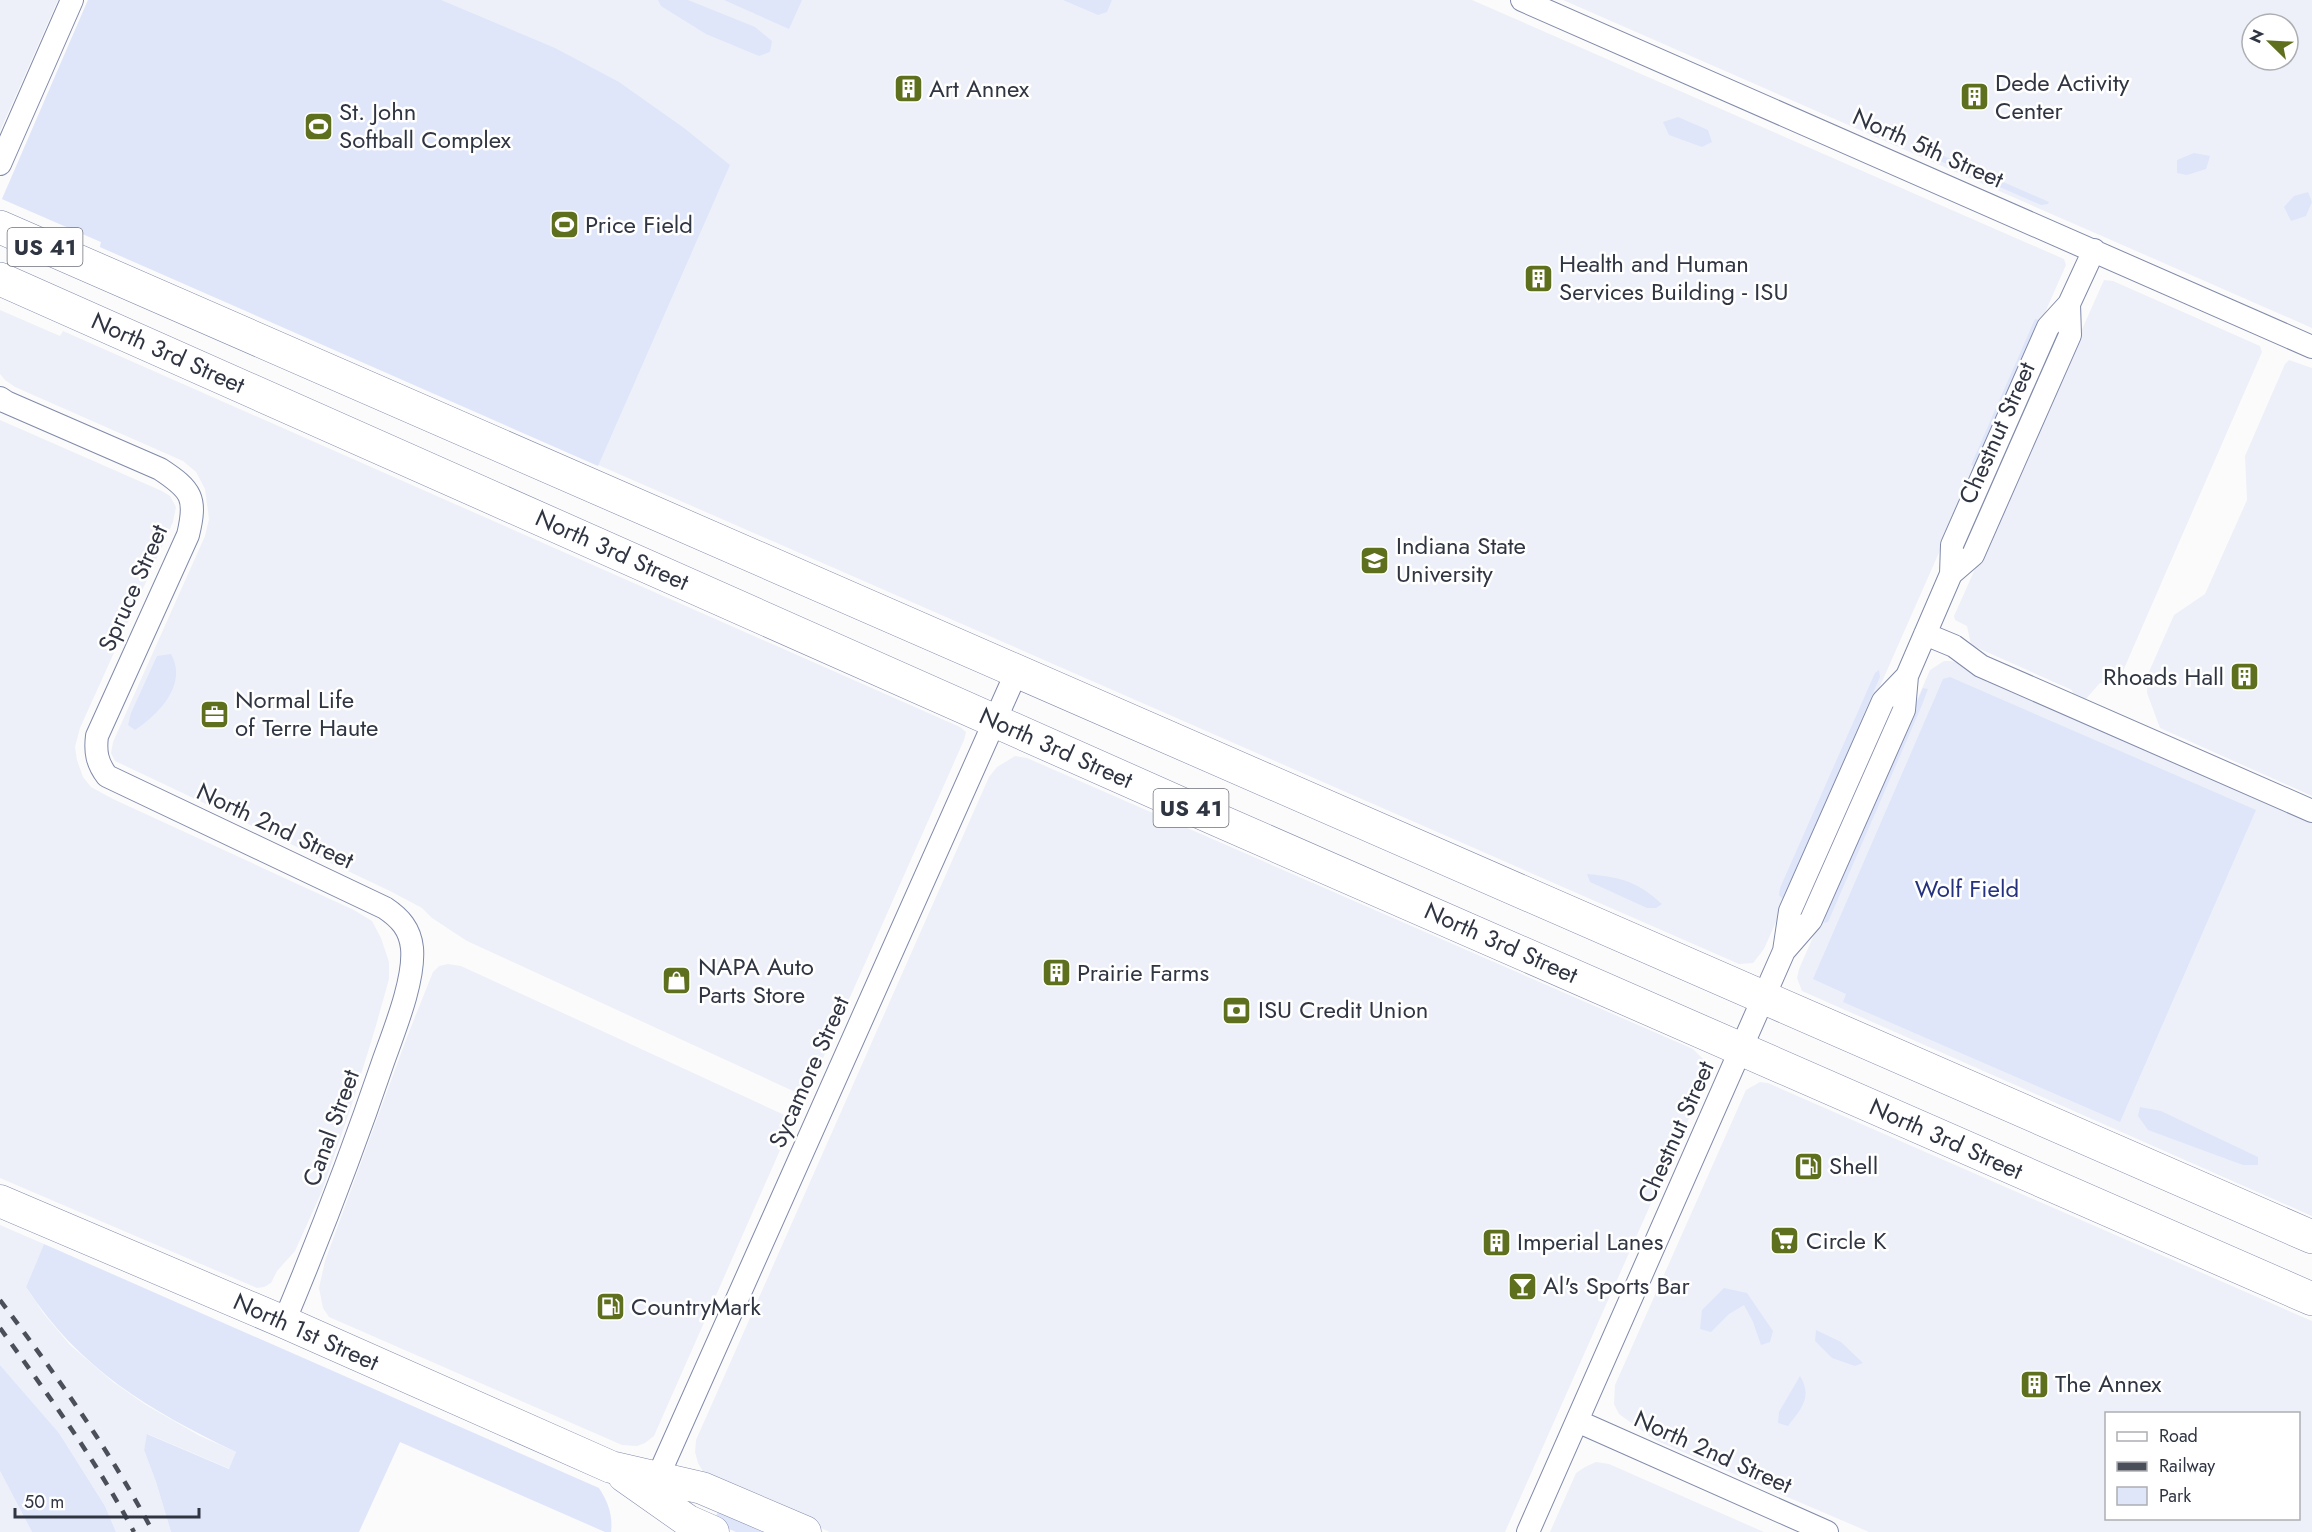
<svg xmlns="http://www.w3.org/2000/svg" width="2312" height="1532" font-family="Jost,sans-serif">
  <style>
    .built { fill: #edf0f8; fill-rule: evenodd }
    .green { fill: #dfe6fa }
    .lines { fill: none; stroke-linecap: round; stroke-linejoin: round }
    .minor-casing { stroke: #808aaa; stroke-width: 24 }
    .secondary-casing { stroke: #808aaa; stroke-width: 33 }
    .trunk-casing { stroke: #808aaa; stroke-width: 34 }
    .minor { stroke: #fff; stroke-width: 22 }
    .secondary { stroke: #fff; stroke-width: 32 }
    .trunk { stroke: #fff; stroke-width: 33 }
    .rail { stroke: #4b4f5a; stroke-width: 4.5; stroke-dasharray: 10 10; stroke-linecap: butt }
    .labels { text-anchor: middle; stroke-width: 5; stroke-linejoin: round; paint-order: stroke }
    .shield { fill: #fff; stroke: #6e727b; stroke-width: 1.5 }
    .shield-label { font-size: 22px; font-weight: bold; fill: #303542 }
    .poi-label { font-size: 24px; fill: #303542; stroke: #fff; text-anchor: start }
    .street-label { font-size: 24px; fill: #303542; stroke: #fff }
    .park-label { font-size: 24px; fill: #25327f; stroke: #fff }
  </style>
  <rect width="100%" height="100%" fill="#fbfbfb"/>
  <path class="built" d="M0,0H58L0,131Z
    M88,0H1472L2064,259L2066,265L1764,949L1753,963L1739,964L100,247L101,242L2,199Z
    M1563,0H2312V328ZM2252,24H2288V60H2252Z
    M2104,280L2113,281L2260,346L2262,352L2123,671L2112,681L2100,683L2084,701L2074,696L2072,690L1971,645L1967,626L1955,620L1954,616Z
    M0,310L60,336L63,331L960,727L966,732L964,740L808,1092L804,1096L467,941L432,918L422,908L390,891L115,761L111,753L113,742L205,536L209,519L205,489L196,472L183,461L15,387L5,380L0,374Z
    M2289,360L2312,368V796L2160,728L2147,693L2148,674L2174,615L2205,594L2247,500L2245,456L2285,364Z
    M0,420L162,491L170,496L176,507L173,522L80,728L75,747L77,760L83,777L91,787L113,799L354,910L372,921L381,938L389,962V979L375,1029L351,1107L322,1191L295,1251L277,1271L271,1283L264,1287L257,1288L0,1178Z
    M1944,661H1951L1959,663L2312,818V1216L1802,991L1797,978L1799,969L1930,670Z
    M1015,756L1027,758L1693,1049L1704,1060L1707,1069L1705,1082L1505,1532H830L715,1482L705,1475L698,1463L695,1452L696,1440L989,777L997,767Z
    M448,964L461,966L791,1118L792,1123L654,1436L645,1443L637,1446L622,1445L329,1317L323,1308L319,1288L325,1261L407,1037L433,972L439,966Z
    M1760,1082L1768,1083L2312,1321V1532H1869L1655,1440L1619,1414L1614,1404L1615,1385L1746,1090ZM2106,1414H2298V1518H2106Z
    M0,1225L44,1244L26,1287L44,1314L70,1345L113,1382L146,1405L200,1436L236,1452L230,1469L148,1434L144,1450L156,1482L171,1532H116L105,1506L59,1433L0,1365Z
    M1596,1462L1609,1464L1764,1532H1550L1576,1473L1585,1467Z
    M0,1471L32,1532H0Z"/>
  <path class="green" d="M88,0H441L555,48L619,82L684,128L730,165L598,466L100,247L101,242L2,199Z
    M658,0H688L755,27L772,41L770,52L759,56L706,34L661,6Z
    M724,0H802L789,29Z
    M1063,0H1112L1107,12L1098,15Z
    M1678,117L1708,130L1712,142L1702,147L1669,135L1663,122Z
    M1937,153L2049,202L2048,204L2041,205L1940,161L1934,156Z
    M2194,153L2210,156L2206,169L2187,175L2177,173V160Z
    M2308,192L2312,202L2306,216L2291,221L2284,207L2294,196Z
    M2035,319L2039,320L1975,467L1971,465Z
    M171,654C188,684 159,714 135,730L128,725L131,713L157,656Z
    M1879,670L1880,677L1783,899L1779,895L1780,888L1875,673Z
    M1950,677L2256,810L2120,1122L1843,1002L1846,994L1813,979L1943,679Z
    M1923,688L1928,689L1922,705L1828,922L1824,923L1826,913Z
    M1587,874C1620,877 1637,881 1662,904L1656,908H1647L1590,882Z
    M2140,1107L2161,1111L2258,1157V1165H2243L2148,1130L2138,1116Z
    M44,1244L599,1488C608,1502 613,1515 611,1532H605L400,1442L359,1532H171L156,1482L144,1450L147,1434L229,1469L236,1452C149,1410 80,1370 26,1287Z
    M1724,1288L1747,1293L1773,1331L1770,1342L1761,1345L1753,1322L1744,1305L1729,1314L1711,1332L1700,1329L1702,1310Z
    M1816,1330L1841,1342L1863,1363L1855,1366L1832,1358L1815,1341Z
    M0,1365L59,1433L105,1506L116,1532H32L0,1471Z
    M1800,1376C1813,1397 1801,1409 1788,1426L1778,1423L1779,1412Z
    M721,1506L780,1532H736L713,1522Z"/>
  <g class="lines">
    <defs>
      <path id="minor" d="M1522,0L2312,347
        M0,164L72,0
        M0,398L6,402L160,469C192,490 197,498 188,535L97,736C95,752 97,763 107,776L385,908C400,918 410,929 412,948C415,980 394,1031 383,1062C353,1150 320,1236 284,1322
        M1951,574L1973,555L2021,446L2070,335L2069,304
        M1925,634L1954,646L1981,666L2312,811
        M1784,951L1811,920L1904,710L1907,676L1951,574L1952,545L2048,327L2069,304L2094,250
        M1577,1421L1827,1532
        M652,1490L1017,671
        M1528,1532L1784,951L1790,911L1883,701L1907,676"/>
      <path id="secondary" d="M0,1201L284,1322L611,1467L702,1488L805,1532
        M624,1476L688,1521L713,1532"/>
      <path id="trunk" d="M0,227L2312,1237
        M0,279L1220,821L2312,1299"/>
    </defs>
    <use href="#minor" class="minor-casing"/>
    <use href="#secondary" class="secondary-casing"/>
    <use href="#trunk" class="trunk-casing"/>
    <use href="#minor" class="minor"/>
    <use href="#secondary" class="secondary"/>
    <use href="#trunk" class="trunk"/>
    <path class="rail" d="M0,1300C56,1375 109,1449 153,1532
      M0,1328C48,1395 96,1460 134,1532"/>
  </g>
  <defs>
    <symbol id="building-square" viewBox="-11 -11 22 22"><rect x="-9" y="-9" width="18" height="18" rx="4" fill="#5e6f1d" stroke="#fff"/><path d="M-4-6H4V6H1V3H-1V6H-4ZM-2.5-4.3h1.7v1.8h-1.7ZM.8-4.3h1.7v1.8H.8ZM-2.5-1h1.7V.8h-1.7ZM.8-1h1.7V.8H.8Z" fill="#fff"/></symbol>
    <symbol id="stadium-square" viewBox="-11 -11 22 22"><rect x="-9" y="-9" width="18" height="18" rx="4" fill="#5e6f1d" stroke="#fff"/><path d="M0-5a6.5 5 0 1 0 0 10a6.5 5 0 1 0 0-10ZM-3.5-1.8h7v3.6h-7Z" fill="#fff"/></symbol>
    <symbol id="university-square" viewBox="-11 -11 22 22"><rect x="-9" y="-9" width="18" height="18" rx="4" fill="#5e6f1d" stroke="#fff"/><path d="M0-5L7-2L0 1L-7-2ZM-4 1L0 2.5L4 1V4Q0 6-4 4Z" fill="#fff"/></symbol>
    <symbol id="office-square" viewBox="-11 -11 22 22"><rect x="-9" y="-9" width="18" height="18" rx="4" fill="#5e6f1d" stroke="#fff"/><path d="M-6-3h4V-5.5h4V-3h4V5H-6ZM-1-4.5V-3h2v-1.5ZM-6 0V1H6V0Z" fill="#fff"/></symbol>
    <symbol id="shop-square" viewBox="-11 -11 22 22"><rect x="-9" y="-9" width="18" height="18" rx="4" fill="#5e6f1d" stroke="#fff"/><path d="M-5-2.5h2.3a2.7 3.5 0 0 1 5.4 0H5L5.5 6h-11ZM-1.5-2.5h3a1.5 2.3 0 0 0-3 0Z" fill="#fff"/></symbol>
    <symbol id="bank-square" viewBox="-11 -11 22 22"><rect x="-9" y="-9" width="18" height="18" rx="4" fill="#5e6f1d" stroke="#fff"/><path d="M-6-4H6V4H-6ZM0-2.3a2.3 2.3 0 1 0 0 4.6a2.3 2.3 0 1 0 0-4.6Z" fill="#fff"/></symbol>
    <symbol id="fuel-square" viewBox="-11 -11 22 22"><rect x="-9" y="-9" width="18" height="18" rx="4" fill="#5e6f1d" stroke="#fff"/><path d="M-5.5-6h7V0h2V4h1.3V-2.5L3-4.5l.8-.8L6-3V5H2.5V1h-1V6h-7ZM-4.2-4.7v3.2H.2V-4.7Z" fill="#fff"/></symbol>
    <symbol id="supermarket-square" viewBox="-11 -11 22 22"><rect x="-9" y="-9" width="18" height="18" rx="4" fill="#5e6f1d" stroke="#fff"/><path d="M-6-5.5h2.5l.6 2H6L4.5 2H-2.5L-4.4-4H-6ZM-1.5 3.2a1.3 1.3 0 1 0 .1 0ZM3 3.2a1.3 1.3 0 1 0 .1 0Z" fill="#fff"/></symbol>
    <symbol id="bar-square" viewBox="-11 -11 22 22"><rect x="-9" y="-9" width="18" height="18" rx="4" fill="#5e6f1d" stroke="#fff"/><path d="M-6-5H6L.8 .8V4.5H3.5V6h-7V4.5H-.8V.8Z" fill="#fff"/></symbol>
  </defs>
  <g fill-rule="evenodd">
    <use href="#building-square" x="892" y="72" width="33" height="33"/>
    <use href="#building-square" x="1958" y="80" width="33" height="33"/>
    <use href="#stadium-square" x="302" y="110" width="33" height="33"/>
    <use href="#stadium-square" x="548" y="208" width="33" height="33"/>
    <use href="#building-square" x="1522" y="262" width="33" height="33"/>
    <use href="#university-square" x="1358" y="544" width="33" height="33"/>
    <use href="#building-square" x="2228" y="660" width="33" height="33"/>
    <use href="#office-square" x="198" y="698" width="33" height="33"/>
    <use href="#building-square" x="1040" y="956" width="33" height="33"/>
    <use href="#shop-square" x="660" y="964" width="33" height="33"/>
    <use href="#bank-square" x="1220" y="994" width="33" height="33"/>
    <use href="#fuel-square" x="1792" y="1150" width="33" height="33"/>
    <use href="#supermarket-square" x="1768" y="1224" width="33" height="33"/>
    <use href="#building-square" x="1480" y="1226" width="33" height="33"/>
    <use href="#bar-square" x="1506" y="1270" width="33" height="33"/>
    <use href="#fuel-square" x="594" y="1290" width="33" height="33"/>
    <use href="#building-square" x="2018" y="1368" width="33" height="33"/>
  </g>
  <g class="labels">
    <g class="shield">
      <rect x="7.5" y="228" width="75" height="38" rx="4.5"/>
      <rect x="1153.5" y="789" width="75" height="38" rx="4.5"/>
    </g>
    <g class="shield-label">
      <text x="45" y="255">US 41</text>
      <text x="1191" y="816">US 41</text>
    </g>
    <g class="poi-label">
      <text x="1995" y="91">Dede Activity<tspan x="1995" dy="28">Center</tspan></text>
      <text x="929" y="97">Art Annex</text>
      <text x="339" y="120">St. John<tspan x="339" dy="28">Softball Complex</tspan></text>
      <text x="585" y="233">Price Field</text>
      <text x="1559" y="272">Health and Human<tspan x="1559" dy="28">Services Building - ISU</tspan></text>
      <text x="1396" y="554">Indiana State<tspan x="1396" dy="28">University</tspan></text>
      <text x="2224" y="685" text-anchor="end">Rhoads Hall</text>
      <text x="235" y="708">Normal Life<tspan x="235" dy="28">of Terre Haute</tspan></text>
      <text x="698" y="975">NAPA Auto<tspan x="698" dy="28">Parts Store</tspan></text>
      <text x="1077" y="981">Prairie Farms</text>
      <text x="1258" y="1018">ISU Credit Union</text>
      <text x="1829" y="1174">Shell</text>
      <text x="1806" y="1249">Circle K</text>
      <text x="1517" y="1250">Imperial Lanes</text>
      <text x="1543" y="1294">Al's Sports Bar</text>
      <text x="631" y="1315">CountryMark</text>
      <text x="2055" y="1392">The Annex</text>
    </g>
    <g class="street-label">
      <text transform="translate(1928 148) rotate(24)" y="8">North 5th Street</text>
      <text transform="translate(168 353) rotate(24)" y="8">North 3rd Street</text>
      <text transform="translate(1997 433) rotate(-66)" y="8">Chestnut Street</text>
      <text transform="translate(612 550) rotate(24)" y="8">North 3rd Street</text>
      <text transform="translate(133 588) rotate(-66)" y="8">Spruce Street</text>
      <text transform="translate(1056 748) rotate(24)" y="8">North 3rd Street</text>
      <text transform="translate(275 826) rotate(25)" y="8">North 2nd Street</text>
      <text transform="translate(1501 943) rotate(24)" y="8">North 3rd Street</text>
      <text transform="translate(809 1072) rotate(-66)" y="8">Sycamore Street</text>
      <text transform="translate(331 1128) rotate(-70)" y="8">Canal Street</text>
      <text transform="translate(1676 1132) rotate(-66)" y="8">Chestnut Street</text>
      <text transform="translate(1946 1139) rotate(24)" y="8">North 3rd Street</text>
      <text transform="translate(306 1332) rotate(24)" y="8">North 1st Street</text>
      <text transform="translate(1713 1452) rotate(24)" y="8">North 2nd Street</text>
    </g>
    <g class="park-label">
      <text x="1967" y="897">Wolf Field</text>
    </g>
  </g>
  <rect x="2105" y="1412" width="195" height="108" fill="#ffffff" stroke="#acaeb3" stroke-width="1.5"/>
  <rect x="2117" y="1432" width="30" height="9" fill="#ffffff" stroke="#acaeb3" stroke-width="1.5"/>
  <text x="2159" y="1442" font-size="18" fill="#303542">Road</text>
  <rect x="2117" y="1462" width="30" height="9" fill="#4b4f5a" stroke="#acaeb3" stroke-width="1.5"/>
  <text x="2159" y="1472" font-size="18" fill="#303542">Railway</text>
  <rect x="2117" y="1487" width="30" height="18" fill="#dfe6fa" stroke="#acaeb3" stroke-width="1.5"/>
  <text x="2159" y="1502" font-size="18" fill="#303542">Park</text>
  <g transform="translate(2270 42) rotate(294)"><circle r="28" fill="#ffffff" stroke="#acaeb3" stroke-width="1.5"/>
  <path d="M0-4.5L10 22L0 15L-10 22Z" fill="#5e6f1d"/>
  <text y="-9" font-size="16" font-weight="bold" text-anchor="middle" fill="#303542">N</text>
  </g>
  <path d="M15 1508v9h184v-9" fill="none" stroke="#303542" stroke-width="3"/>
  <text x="24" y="1508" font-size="18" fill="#303542" stroke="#ffffff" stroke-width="4.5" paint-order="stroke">50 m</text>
</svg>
